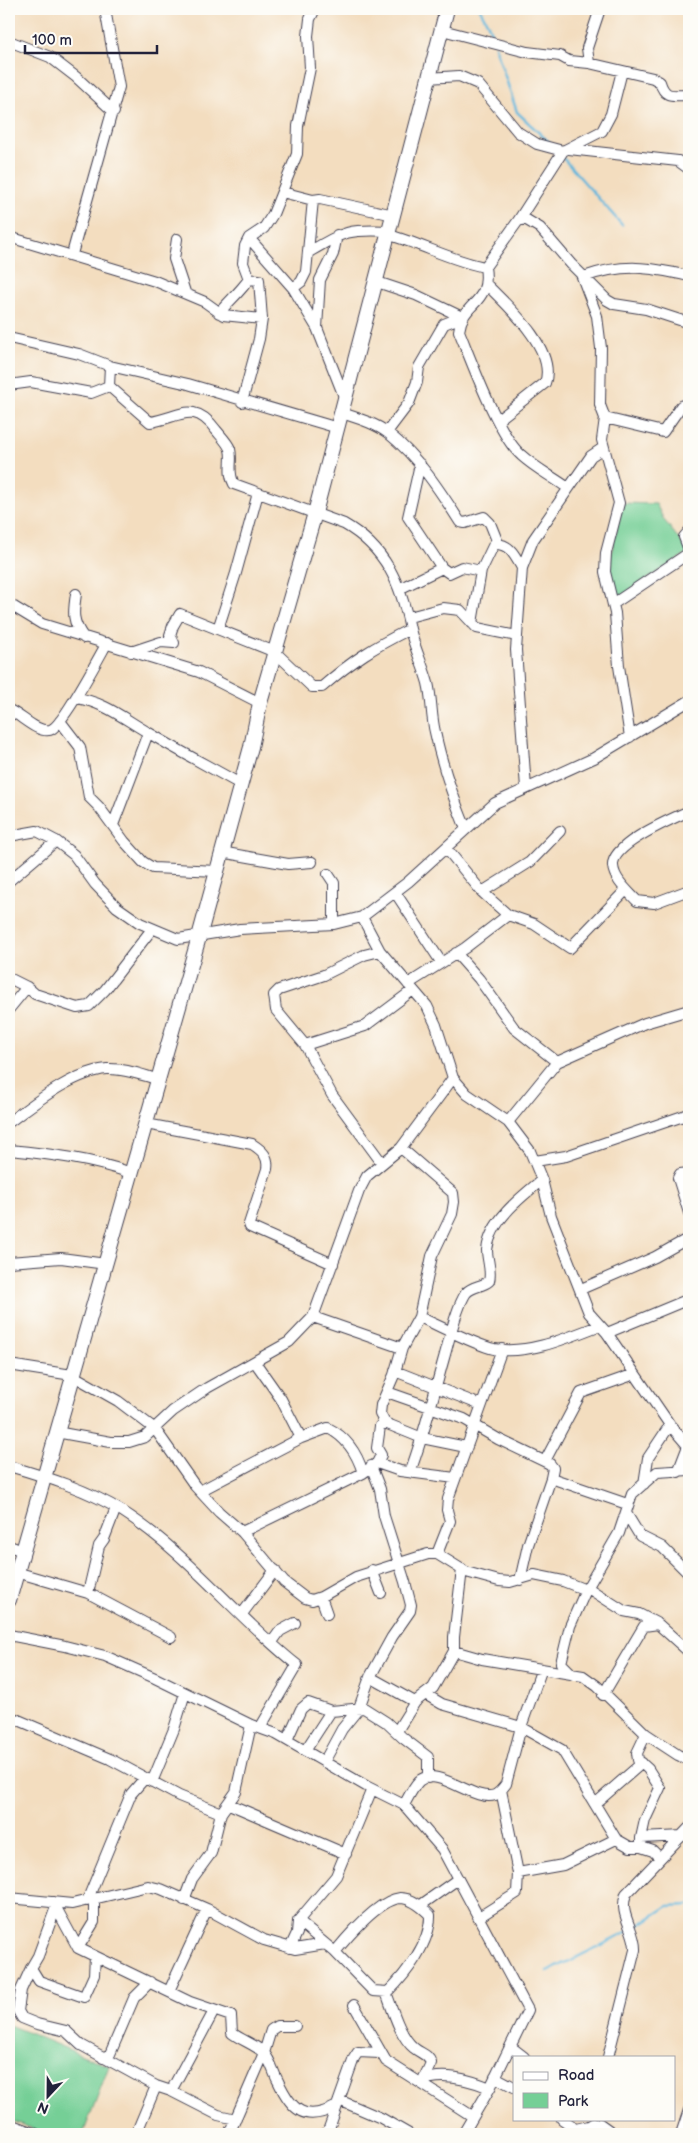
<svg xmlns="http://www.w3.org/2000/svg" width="698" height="2143" font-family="'Balsamiq Sans',sans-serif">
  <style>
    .green { fill: #75cf96; stroke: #4c7868 }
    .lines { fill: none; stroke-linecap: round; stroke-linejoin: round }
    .stream { stroke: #5fb6dc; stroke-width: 2.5 }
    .street-casing { stroke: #413e4f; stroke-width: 12 }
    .secondary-casing { stroke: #413e4f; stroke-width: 16 }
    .street { stroke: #fff; stroke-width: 10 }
    .secondary { stroke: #fff; stroke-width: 14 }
  </style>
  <rect width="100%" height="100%" fill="#fdfcf7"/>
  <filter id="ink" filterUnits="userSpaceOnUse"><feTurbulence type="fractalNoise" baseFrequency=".02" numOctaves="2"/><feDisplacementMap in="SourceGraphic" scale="10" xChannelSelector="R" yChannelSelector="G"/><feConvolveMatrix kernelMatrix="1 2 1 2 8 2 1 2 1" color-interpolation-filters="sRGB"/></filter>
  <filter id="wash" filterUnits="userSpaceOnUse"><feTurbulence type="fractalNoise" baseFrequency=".0096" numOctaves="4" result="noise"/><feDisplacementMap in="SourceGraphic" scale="20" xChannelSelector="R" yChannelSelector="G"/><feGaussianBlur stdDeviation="1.12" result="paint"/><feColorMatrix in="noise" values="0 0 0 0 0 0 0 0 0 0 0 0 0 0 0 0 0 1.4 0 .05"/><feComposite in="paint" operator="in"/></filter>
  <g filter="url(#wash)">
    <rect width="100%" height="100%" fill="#f3ddbf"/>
    <path class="green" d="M622,503L656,504L664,520L689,552L615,600L608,571Z
      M9,2025L109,2066L83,2134H47L9,2120Z"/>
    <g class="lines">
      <path class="stream" d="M480,9L488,24L494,41
        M495,46L517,112L550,143
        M562,157L622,225
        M633,1929L668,1906L689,1905
        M547,1972L628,1932"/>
    </g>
  </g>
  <g filter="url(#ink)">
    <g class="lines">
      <defs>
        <path id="street" d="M442,30L527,52L560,56L569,61L589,63L653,78L660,82C665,99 673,95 689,95
          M9,41L50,57L76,77L114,112
          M589,63L587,48L600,9
          M428,78L459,76L478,84L518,132L537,144L563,151
          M569,149L678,161L689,169
          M282,192L313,200L320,199L394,215
          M518,221L525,219L540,228L571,264L607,300L614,304L646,309L689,323
          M389,235C422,244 452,261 485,267
          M9,237L155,281L205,302L223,315L262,319
          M249,238L293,288L317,328L345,399
          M177,239L174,259L185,292
          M309,252C345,231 348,229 390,231
          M72,254L119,87L105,9
          M581,274L597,316L601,348L600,405L605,418L602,440L619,503L606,553L605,572L615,613L619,666L630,737
          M584,277C623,263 649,267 689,276
          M377,282L416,295L462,317
          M487,285C508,306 557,350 545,383L498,420
          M293,288L301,282L306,272L313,200
          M219,313C229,301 240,292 249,279
          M317,328L320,280L333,254L337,235
          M9,338L79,354L110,366L188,384L338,428
          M110,366L109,386L150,422C179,418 193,399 216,430C220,435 228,443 230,449C233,461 227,472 234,484L344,524C386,548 401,584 410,629C414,647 423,665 428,683C432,699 431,716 435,732C442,766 453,797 466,829
          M9,385L31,382L91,393L109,386
          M242,402L259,339L262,319L259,280L249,279L243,263L245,246L249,238L264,228L273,214L297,154L298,126L310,68L308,36L310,19L315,9
          M342,413C357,418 375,423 388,433C418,457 439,489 460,522L465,523L484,517L490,523L498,543
          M605,418L663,432L681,406L689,403
          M387,432L409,403L417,382L419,367L444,324L462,317
          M420,464L408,517L442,568
          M568,488C553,477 535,468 521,455C499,437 471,360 459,331C463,300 491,306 485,267L518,221L563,151L602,131L611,114L622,71
          M689,531L684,537L689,550
          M401,588L442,568L449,573L462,567L481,571
          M76,594C73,613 72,622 84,638
          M9,604L42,624L199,672L260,703
          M613,604L689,553
          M409,617L443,608L460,610L477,628L517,636
          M472,623L481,571L494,544C510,543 515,556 522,568
          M218,629L236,573L258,493
          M131,652L161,642L174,643L170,635L173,626L180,614L275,652L312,687H322C353,660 374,647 410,629
          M76,698C105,702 124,719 149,733C179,751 210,767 240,784
          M9,710C21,715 37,733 50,730C62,727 99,657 107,643
          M60,721L80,747L89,797L99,807L124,841L143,862L153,868L217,871
          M526,788L516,650L522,568L533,540L591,456L603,448
          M689,811C672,819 611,844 613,866C614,880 629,892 637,901L654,903L689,890
          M113,825L148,733
          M9,836L37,831L56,841L74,855L95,884L117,907L140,923L178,939L240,929L334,924L362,917L408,882L495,803L594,758L689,701
          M446,848L482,892L508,915L534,924L570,948L626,890
          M221,852L288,864L312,862
          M328,874L334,883V924
          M9,881L56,841
          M395,892L441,962
          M482,892L530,862L560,831
          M362,917L380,951L427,1006L436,1025L453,1078L467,1094L508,1122L530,1151L542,1180L551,1216L589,1313L607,1333L670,1425L689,1447
          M380,951L364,955L324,975L279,990L274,995L276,1010L305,1045L332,1095L382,1163
          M456,953L479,979L514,1028L557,1062
          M9,978L27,987L35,994L77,1008L89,1006L105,990L152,929
          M408,984L465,948L508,915
          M9,1009L27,987
          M305,1045L365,1026L413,990
          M9,1122C35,1103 73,1072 107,1069C123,1068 142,1075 157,1079
          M508,1122L557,1062L645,1023L689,1010
          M146,1124L252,1144C263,1151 269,1157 267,1169L249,1224L250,1227L333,1264
          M9,1150C51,1154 91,1159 131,1173
          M535,1161L566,1156L689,1114
          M689,1173L680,1174L678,1178L689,1213
          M9,1262L61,1258L106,1264
          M581,1289L655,1257L689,1238
          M313,1317L402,1348
          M419,1317C438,1325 475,1345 494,1349C528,1355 567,1338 598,1326
          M607,1333L689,1299
          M255,1362L281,1399L301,1438
          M9,1365L72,1375L118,1401L155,1429L195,1486L219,1512L242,1532L284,1582L305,1598L312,1600L321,1597L356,1577L428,1554H437L466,1572L499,1581L510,1582L534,1575L563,1581L586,1590
          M395,1371L481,1405
          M387,1392L464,1419L498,1439L550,1464L553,1468L551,1478L627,1504
          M385,1423L422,1438L466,1447
          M56,1432L111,1442H129L145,1437L173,1411L207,1388L289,1342L313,1317L359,1191L367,1176L401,1148L453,1078
          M545,1461L581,1393L635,1374
          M377,1463L400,1471L455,1478
          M9,1466C47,1477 88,1490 122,1511C188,1553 236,1617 297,1665L260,1728
          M410,1472C424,1435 433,1397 444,1358C449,1341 456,1308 466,1293C472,1286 482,1287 489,1281C492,1271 487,1260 487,1250C490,1221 521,1197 542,1180
          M678,1472L688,1446
          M644,1484L648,1458L670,1425
          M200,1491L301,1438L328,1428C346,1437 357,1453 363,1473
          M626,1513L640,1536L662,1547L689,1574
          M242,1532L363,1473L377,1463L381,1455L377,1448L380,1426L385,1423L380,1414L381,1405L394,1375L402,1348L419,1317L432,1256L452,1214L454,1202L453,1193L401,1148
          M9,1546L23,1551
          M437,1554L450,1521L447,1510L448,1499L502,1349
          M372,1570L381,1593
          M16,1572L88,1593L171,1637
          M520,1580L528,1545L551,1478
          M588,1588L624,1611L639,1614L658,1624L689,1652
          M88,1593L99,1546L104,1539L116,1508
          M321,1597L327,1614
          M242,1614L275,1570
          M9,1635L65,1646L105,1656L155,1678L251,1725L276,1734L366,1786L404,1805L442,1849L528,2010L490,2088L463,2134
          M272,1642L280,1631L295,1623
          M454,1651L482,1659L583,1676L597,1686L646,1734L678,1755L689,1760
          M573,1675L561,1663L570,1626L586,1590L619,1533L632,1494L657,1472L689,1470
          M370,1677L415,1702
          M425,1694L442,1704L521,1727L562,1750L616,1839L630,1847H641V1838L683,1836
          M603,1695L644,1626L658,1624
          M9,1716L110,1759L179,1796L221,1813
          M397,1731L415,1702L433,1688L454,1651V1637L462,1569
          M287,1740L301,1709L308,1703L331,1711L364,1708L386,1722L403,1738L428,1757V1778
          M305,1751L331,1711
          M324,1762L342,1729L359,1708L370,1677L392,1637L410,1611L411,1605L405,1582L384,1516L380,1489L371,1466
          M152,1782L174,1729L185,1693
          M229,1804L346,1854
          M595,1804L642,1763
          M404,1805C408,1798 413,1787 419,1781C437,1765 475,1803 495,1795C499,1793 503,1788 506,1784L521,1727L541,1671
          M641,1838L645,1820L660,1788L648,1769L638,1760L637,1753L646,1734
          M641,1847L653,1851L660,1858
          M518,1873L563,1865L616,1839
          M9,1898L72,1904L148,1886L161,1889L207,1909L264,1940L295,1949L325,1944
          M184,1900L192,1879L211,1853L221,1813L236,1792L251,1725
          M87,1901L131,1794L144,1779
          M53,1902L78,1948L190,2002L231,2016L232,2033C241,2040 256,2045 264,2053C271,2061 273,2072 278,2081C292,2111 305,2123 337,2106
          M421,1905L458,1879
          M56,1907L38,1956L31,1968L39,1981L84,1997L94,1975L95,1956
          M479,1917L517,1893L518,1873L501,1790
          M298,1921L335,1952L373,1991L388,1992C406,1974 431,1942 430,1915C422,1907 412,1898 400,1898C379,1900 348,1936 335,1952
          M78,1948L94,1922V1899
          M290,1948L297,1933L298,1921L336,1876L372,1789
          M31,1968L21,1990L18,2011L22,2018L37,2024L66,2031L81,2045L156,2086L171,2091L218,2115L236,2119
          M169,1991L207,1909
          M386,1992C392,2008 400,2037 414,2048C421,2054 428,2054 431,2063L423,2080
          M354,2005L386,2061L472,2116
          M511,2047L524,2057
          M608,2057L635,1950C636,1930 618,1915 626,1894L689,1828
          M103,2058L110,2054L134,1998L150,1982
          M495,2077L514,2087
          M421,2081C443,2072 468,2079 490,2088
          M171,2091L214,2011
          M339,2100L381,2118L409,2134
          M562,2119L571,2125
          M9,2124L36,2134
          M567,2131L589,2126L594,2123L600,2124L614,2134
          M136,2134L156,2086
          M229,2134L264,2053L271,2030L277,2026H295
          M327,2134L354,2058L358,2052L380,2053
          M681,2134L689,2110"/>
        <path id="secondary" d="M9,1600L199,937L251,747L260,703L315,513L447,9"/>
      </defs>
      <use href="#street" class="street-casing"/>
      <use href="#secondary" class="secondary-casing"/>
      <use href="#street" class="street"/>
      <use href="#secondary" class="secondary"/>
    </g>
  </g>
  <rect width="698" height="2143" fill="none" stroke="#fdfcf7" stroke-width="30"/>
  <rect x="513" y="2056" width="162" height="65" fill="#fdfcf7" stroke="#a5a5ac"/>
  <rect x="523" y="2072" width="25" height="8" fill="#ffffff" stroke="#a5a5ac"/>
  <text x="558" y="2080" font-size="15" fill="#22223b">Road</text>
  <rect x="523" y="2093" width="25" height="15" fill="#75cf96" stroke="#a5a5ac"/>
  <text x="558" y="2106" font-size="15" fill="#22223b">Park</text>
  <g transform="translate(48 2096) rotate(202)" stroke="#fdfcf7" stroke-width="4" paint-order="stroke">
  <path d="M0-4L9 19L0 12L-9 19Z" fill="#22223b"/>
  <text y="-8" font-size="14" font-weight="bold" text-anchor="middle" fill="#22223b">N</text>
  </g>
  <path d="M25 45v8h132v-8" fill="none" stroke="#22223b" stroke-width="2.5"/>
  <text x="32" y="45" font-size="15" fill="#22223b" stroke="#fdfcf7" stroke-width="4" paint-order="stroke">100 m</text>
</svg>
